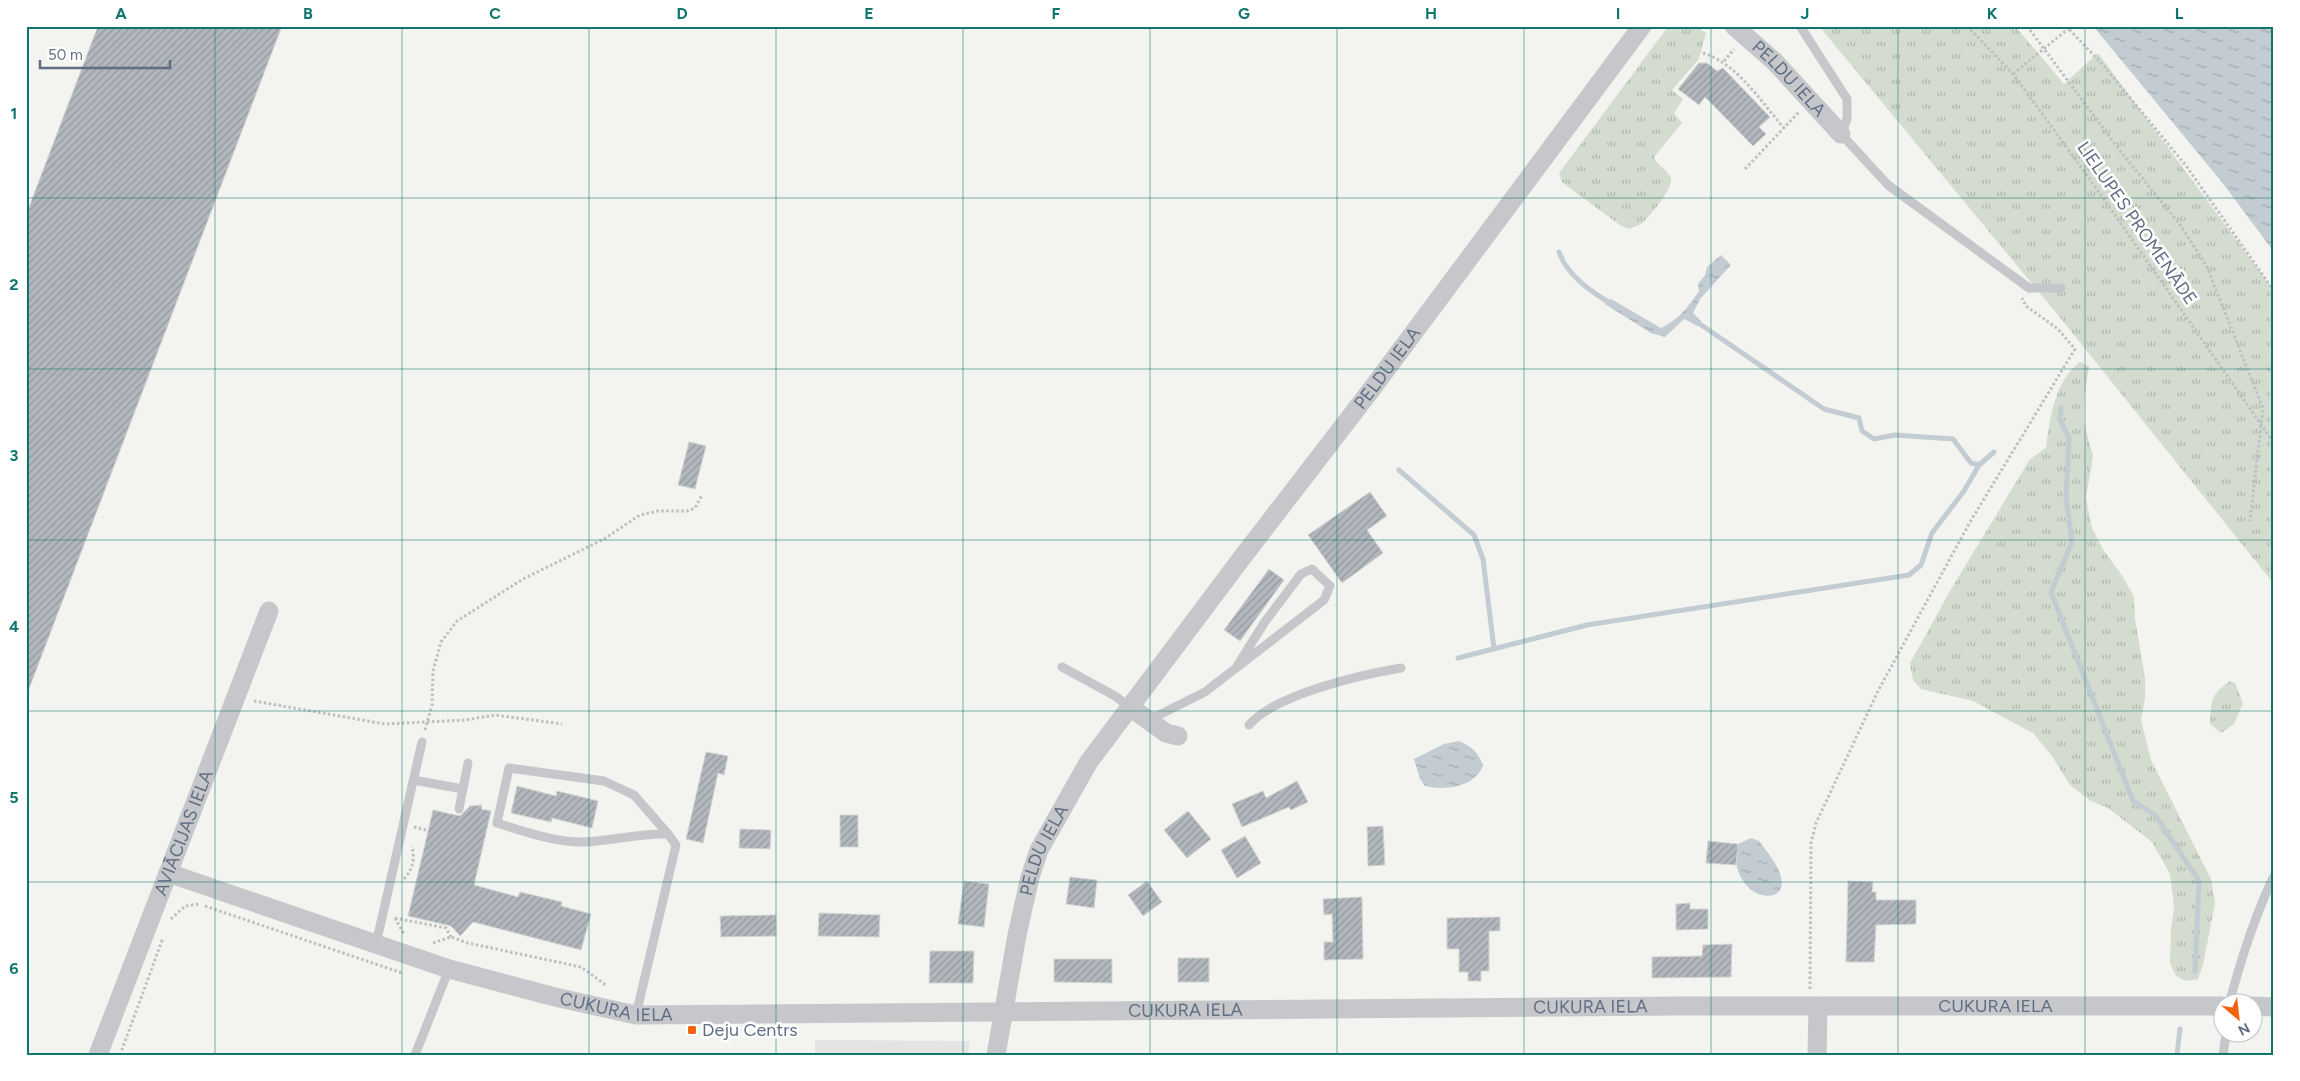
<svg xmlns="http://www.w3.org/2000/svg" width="2300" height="1081" font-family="Figtree,sans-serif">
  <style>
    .built { fill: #e4e4e2 }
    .grass { fill: url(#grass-tufts) }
    .water { fill: url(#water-ripples) }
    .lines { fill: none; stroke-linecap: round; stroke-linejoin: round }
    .stream { stroke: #c3ccd2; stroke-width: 5 }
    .building { fill: url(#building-hatch); stroke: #d4d5d2 }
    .path { stroke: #bebfc1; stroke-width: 3; stroke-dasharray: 2.5 2.5; stroke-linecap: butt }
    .lane { stroke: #c5c7cb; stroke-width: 9 }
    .street { stroke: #c5c7cb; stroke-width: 19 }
    .grid { fill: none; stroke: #0f766e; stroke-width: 1; stroke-opacity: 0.55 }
    .poi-dot { fill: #f4640e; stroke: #fff; stroke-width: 2 }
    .labels { text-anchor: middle; stroke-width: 5; stroke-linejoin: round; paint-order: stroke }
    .street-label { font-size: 18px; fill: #606e83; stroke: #fff }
    .poi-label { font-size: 18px; fill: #606e83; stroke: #fff; text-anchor: start }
    .neatline { fill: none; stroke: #0f766e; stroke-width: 2 }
    .grid-label { font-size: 16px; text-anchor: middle; font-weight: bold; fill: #0f766e }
  </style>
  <defs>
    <pattern id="grass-tufts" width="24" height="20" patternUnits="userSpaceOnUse" patternTransform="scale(1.25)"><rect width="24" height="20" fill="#d3dccf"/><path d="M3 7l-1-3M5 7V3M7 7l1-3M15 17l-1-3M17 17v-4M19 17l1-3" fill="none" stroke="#afb7ad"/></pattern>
    <pattern id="water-ripples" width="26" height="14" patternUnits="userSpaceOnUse" patternTransform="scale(1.25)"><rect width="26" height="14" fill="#c3ccd2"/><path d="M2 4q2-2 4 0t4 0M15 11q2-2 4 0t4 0" fill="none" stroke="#a2aab0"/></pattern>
    <pattern id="building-hatch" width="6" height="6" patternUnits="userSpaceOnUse" patternTransform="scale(1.25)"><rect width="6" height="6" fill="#b2b7bd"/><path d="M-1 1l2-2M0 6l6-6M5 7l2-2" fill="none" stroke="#94999f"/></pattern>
  </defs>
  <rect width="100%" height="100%" fill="#f3f4ef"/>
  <path class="built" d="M815,1040L970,1041L968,1055H815Z"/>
  <path class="grass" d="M1671,26H1696L1706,33L1699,59L1672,90L1683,99L1674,113L1682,123L1654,157C1658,167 1668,169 1671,179C1673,188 1649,218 1641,224C1638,226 1633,227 1630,229L1621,226L1562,182L1559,173L1667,28Z
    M1819,26H2015L2064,84L2098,53L2274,291V584L2062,320Z
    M2080,362L2089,366L2084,399V423L2093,456L2086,498L2092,528L2104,551L2123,577L2134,597L2135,619L2145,678V698L2141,720L2151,760L2211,879L2215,903L2203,965L2198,979L2186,981L2176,976L2170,963L2171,929L2174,907L2170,874L2152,842L2108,808L2091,801L2070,785L2052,756L2033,733L1973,701L1921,689L1913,680L1910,663L1950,591L2030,459L2046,448C2050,418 2054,382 2080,362Z
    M2230,681L2235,683L2243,703L2234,724L2221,733L2210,724C2211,701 2211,694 2230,681Z"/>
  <path class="water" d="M2093,26H2274V252L2221,181Z
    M1721,255L1731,265L1700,299L1693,313L1701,321L1697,326L1684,319L1665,337L1651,333L1605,304V300L1611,299L1661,328C1678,320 1689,306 1699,291L1698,284L1705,275L1707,267Z
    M1459,741C1472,747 1478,752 1483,765C1476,787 1445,791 1425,786L1420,779L1414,759L1444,744Z
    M1751,838L1759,841C1766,851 1778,864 1781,877C1788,904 1746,903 1737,867C1735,860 1737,851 1738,844Z"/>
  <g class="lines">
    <path class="stream" d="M1559,252C1567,275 1590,291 1610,303
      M1694,320L1824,409L1859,418L1862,431L1874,439L1895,435L1953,439L1971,463L1979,465
      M2061,408L2060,420L2069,438L2066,499L2072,542L2051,592L2133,801L2155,815L2199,881L2195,972
      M1399,470L1474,535L1483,559L1494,649
      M1458,658L1587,625L1909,575L1921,565L1932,533L1964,491L1979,465L1994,452
      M2177,1055L2180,1029"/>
  </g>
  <path class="building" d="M98,26H282L27,694L26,215Z
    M1699,63H1707L1717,71L1723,68L1770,117L1759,127L1766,134L1753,146L1705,97L1699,105L1678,89Z
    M689,442L706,446L695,489L678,485Z
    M1370,492L1387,516L1367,530L1383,553L1342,583L1308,535Z
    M1269,569L1284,580L1240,641L1224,630Z
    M706,752L728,756L724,775L718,773L703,843L686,839Z
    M1297,781L1308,802L1291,810L1289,807L1242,827L1232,804L1263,791L1266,798Z
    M517,786L556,796L557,791L598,801L592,828L552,818L551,822L511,813Z
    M482,805L481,809L491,811L474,885L518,897L520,892L562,902L561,906L591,914L581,950L473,922L460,936L451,926L408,916L433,810L460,816L470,806Z
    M1188,811L1211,839L1187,858L1164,830Z
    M840,815H858V847H840Z
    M1383,826L1385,865L1368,866L1367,827Z
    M740,829L771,830L770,849L739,848Z
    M1245,836L1261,863L1237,878L1221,850Z
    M1708,841L1738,844L1736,865L1706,863Z
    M1070,877L1097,880L1094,908L1066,904Z
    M964,881L989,884L984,927L958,924Z
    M1147,881L1162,902L1143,916L1128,895Z
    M1848,881L1873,882L1872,892H1876V900H1916V924L1876,925L1874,962H1846Z
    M1362,897L1363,959L1324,960V942H1333L1332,914L1324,915L1323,899Z
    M1690,903V909H1708V929L1676,930V904Z
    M819,913L880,915L879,937L818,936Z
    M776,915V936L721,937L720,916Z
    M1500,917V931H1489V971H1481V981H1468V972H1459V949H1447V918Z
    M1732,944L1731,977L1652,978V957L1702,956L1703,945Z
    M930,951H974L973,983H929Z
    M1178,958H1209V982H1178Z
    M1054,959H1112V983L1054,982Z"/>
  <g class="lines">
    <path class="path" d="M1967,26L2013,74L2089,178L2274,443
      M2027,26L2121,152L2181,226L2206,265L2263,408L2250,521
      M2066,26L2103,65L2187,167L2274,291
      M1703,53C1738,64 1761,102 1784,128
      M1724,61L1734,49
      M2013,74L2068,29
      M1745,169L1799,112
      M254,701L385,724L465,720L495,715L562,724
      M425,730L432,705L433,671L441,642L457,621L523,579L604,539L640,515L658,511H687L695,508L702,495
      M414,827L426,830
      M404,879C413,869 415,859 412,846
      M205,906L402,973
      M395,918L404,934
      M395,918L446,928L451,937
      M171,919L185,906L199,904
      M433,943L451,937L468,943L581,967L607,986
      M1810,989L1811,843L1816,823L1878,691L1970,522L2075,349L2058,329L2026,306L2022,298
      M120,1055L163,938"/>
    <path class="lane" d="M1800,26L1847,99V119L1841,134L1888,185L2029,288H2061
      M1062,667L1115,696L1130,707
      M1149,720L1205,692L1324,600L1330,586L1312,569L1301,574L1264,623L1236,668
      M1249,725C1276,694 1360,675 1401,668
      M413,780L463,789
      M459,809L468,763
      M376,944L422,742
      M2229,1004C2241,959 2254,917 2274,876
      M636,1015L676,845L668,834C639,833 612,841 583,842C557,843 522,831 497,823L509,768L604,781L634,795L668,834
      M415,1055L449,969
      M2223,1055L2226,1034"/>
    <g class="street">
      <path id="s1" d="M1734,26L1774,61L1841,134"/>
      <path d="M1130,707L1166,733L1178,736"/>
      <path id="s2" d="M168,873L449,969L555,997L636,1015L1678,1006H2222"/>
      <path d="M2252,1006L2274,1007"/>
      <path id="s3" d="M98,1055L269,611"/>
      <path id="s4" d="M996,1055L1017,935L1030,877L1039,850L1088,763L1244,555L1371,390L1642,26"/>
      <path d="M1817,1055L1818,1007"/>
    </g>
  </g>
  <path class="grid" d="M215,26V1055M402,26V1055M589,26V1055M776,26V1055M963,26V1055M1150,26V1055M1337,26V1055M1524,26V1055M1711,26V1055M1898,26V1055M2085,26V1055M26,198H2274M26,369H2274M26,540H2274M26,711H2274M26,882H2274"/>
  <rect class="poi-dot" x="687" y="1025" width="10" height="10" rx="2.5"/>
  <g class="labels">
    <g class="street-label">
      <text dy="6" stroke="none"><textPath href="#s1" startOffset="76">PELDU IELA</textPath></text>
      <text transform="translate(2137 223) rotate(55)" y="6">LIELUPES PROMENĀDE</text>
      <text dy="6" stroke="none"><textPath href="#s4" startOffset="805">PELDU IELA</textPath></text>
      <text dy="6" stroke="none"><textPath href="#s3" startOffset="238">AVIĀCIJAS IELA</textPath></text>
      <text dy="6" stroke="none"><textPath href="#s4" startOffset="211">PELDU IELA</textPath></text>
      <text dy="6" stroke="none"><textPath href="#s2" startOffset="469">CUKURA IELA</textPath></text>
      <text dy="6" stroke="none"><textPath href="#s2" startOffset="1444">CUKURA IELA</textPath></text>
      <text dy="6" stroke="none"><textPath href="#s2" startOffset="1849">CUKURA IELA</textPath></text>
      <text dy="6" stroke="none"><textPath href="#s2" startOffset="1039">CUKURA IELA</textPath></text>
    </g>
    <g class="poi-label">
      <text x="702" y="1036">Deju Centrs</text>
    </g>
  </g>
  <rect width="2300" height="1081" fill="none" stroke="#ffffff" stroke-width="55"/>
  <g transform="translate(2238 1018) rotate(152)"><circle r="24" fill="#ffffff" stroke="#bfc5cd"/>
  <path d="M0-4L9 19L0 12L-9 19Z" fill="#f4640e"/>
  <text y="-8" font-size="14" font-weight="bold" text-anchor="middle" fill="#606e83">N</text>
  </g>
  <path d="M40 60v8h130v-8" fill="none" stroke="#606e83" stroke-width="2.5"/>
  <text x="48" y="60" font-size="15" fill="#606e83" stroke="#ffffff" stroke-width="4" paint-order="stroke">50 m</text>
  <rect x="28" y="28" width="2244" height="1026" class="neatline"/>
  <g class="grid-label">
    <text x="121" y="19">A</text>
    <text x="308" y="19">B</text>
    <text x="495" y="19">C</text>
    <text x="682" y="19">D</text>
    <text x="869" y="19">E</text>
    <text x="1056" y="19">F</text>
    <text x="1244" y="19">G</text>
    <text x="1431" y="19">H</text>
    <text x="1618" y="19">I</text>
    <text x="1805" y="19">J</text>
    <text x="1992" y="19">K</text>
    <text x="2179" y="19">L</text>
    <text x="14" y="119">1</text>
    <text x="14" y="290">2</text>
    <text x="14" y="461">3</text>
    <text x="14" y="632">4</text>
    <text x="14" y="803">5</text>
    <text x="14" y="974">6</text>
  </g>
</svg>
